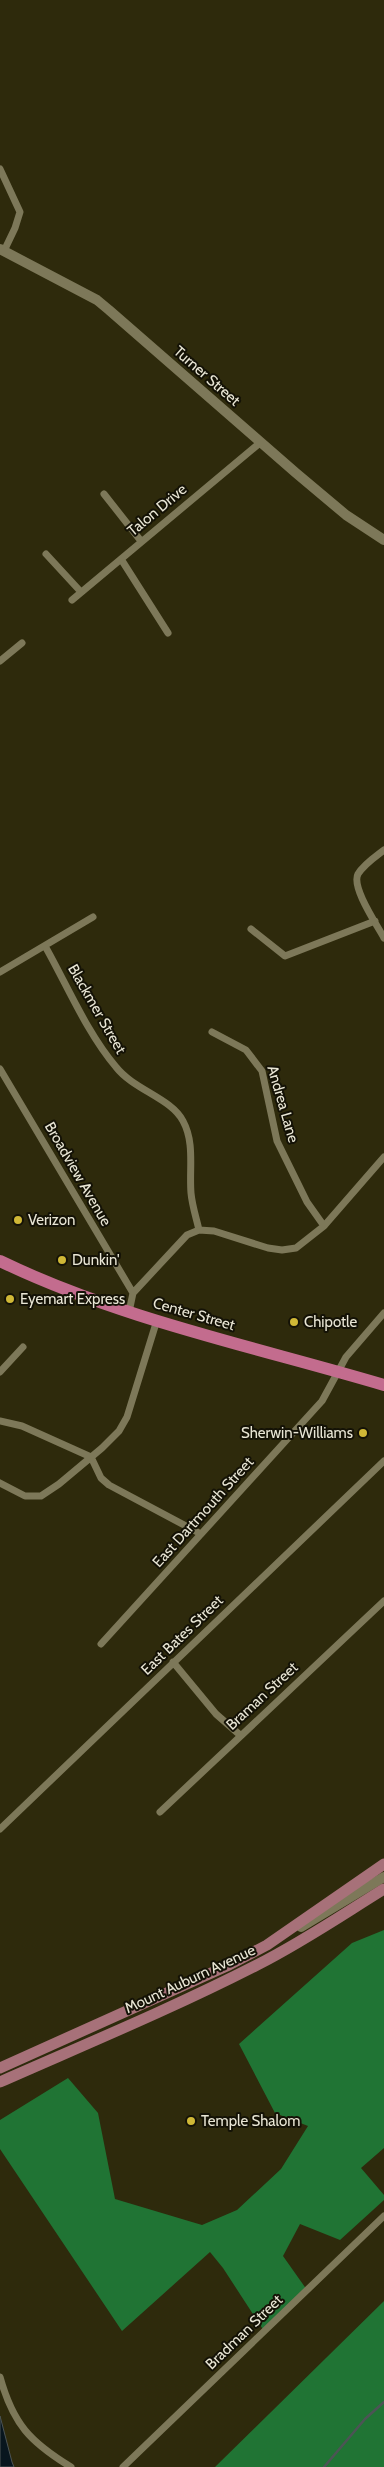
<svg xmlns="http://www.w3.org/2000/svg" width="384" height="2467" font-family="Cabin,sans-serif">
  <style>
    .forest { fill: #207434 }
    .water { fill: #08161e; stroke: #4c5455 }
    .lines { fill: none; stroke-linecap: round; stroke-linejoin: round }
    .stream { stroke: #4c5455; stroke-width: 2.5 }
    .street { stroke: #7d7859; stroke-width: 7 }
    .secondary { stroke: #7d7859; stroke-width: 10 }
    .primary { stroke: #a77179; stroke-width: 11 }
    .highway { stroke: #c36c8e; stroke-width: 12 }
    .poi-dot { fill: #d0b836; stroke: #141206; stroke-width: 2 }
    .labels { text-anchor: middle; stroke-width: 4; stroke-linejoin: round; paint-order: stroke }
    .street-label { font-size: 15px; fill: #e9e6d5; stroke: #141206 }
    .poi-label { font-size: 15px; fill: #e9e6d5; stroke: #141206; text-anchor: start }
  </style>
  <rect width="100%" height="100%" fill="#2e2a0c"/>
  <path class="forest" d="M384,1930V2148L361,2168L384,2195V2200L340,2240L300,2224L283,2256L307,2290L264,2331L223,2268L210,2252L122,2331L0,2149V2120L68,2078L98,2113L115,2199L202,2225L237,2210L281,2169L308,2126L275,2113L239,2044L352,1943Z
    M384,2301V2467H215Z"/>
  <path class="water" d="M0,2416L12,2462L14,2467H0Z"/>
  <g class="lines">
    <path class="stream" d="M324,2467L365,2419L384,2402"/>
    <path class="street" d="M0,169L20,212L15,228L4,251
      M104,494L141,541
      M46,554L81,592
      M121,559L168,633
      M72,600L261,442
      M0,661L22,643
      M384,850C375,857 364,864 358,874C351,887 377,925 384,938
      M251,929L285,956L375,921
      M45,946C67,985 87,1033 116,1067C134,1090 171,1098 183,1121C195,1143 189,1169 191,1193C192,1205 196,1217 199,1230
      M0,972L93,917
      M212,1032L246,1050L262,1071L277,1141L307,1202L324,1226
      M0,1069L133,1293
      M129,1312L133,1293L187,1235L199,1230L214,1231L268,1248L282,1250L296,1248L324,1226L384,1157
      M0,1372L23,1347
      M0,1421L22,1426L91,1457L101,1478L109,1485L201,1534
      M0,1483L25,1496H41L59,1484L102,1448L119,1431L127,1417L157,1320
      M101,1644L322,1401L346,1357L384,1313
      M173,1662L216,1714L240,1735
      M160,1812L384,1601
      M0,1829L384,1461
      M0,2377C13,2424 30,2442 71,2467
      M123,2467L384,2216"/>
    <path class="secondary" d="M0,249L97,300L109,310L296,473L346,515L384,540
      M301,1927L384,1877"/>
    <path class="primary" d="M0,2068L229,1965L267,1945L384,1864
      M0,2082C86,2044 173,2008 257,1965C301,1943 342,1915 384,1889"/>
    <path class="highway" d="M0,1261C120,1319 256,1347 384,1385"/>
  </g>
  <g class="poi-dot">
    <circle cx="18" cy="1220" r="5"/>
    <circle cx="62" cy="1260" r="5"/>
    <circle cx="10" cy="1299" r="5"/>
    <circle cx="294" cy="1322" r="5"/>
    <circle cx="363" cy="1433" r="5"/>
    <circle cx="191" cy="2121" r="5"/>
  </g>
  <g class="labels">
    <g class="street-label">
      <text transform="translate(207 376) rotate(41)" y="5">Turner Street</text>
      <text transform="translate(157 510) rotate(-40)" y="5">Talon Drive</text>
      <text transform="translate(97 1009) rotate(60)" y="5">Blackmer Street</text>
      <text transform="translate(283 1104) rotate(74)" y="5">Andrea Lane</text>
      <text transform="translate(78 1174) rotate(60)" y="5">Broadview Avenue</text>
      <text transform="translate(194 1314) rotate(16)" y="5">Center Street</text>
      <text transform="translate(203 1512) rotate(-48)" y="5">East Dartmouth Street</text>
      <text transform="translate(182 1635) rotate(-44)" y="5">East Bates Street</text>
      <text transform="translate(262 1696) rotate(-43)" y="5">Braman Street</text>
      <text transform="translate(190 1979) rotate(-25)" y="5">Mount Auburn Avenue</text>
      <text transform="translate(244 2332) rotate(-44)" y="5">Bradman Street</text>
    </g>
    <g class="poi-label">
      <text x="28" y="1225">Verizon</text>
      <text x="72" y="1265">Dunkin'</text>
      <text x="20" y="1304">Eyemart Express</text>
      <text x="304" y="1327">Chipotle</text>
      <text x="353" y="1438" text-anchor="end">Sherwin-Williams</text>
      <text x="201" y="2126">Temple Shalom</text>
    </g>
  </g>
</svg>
